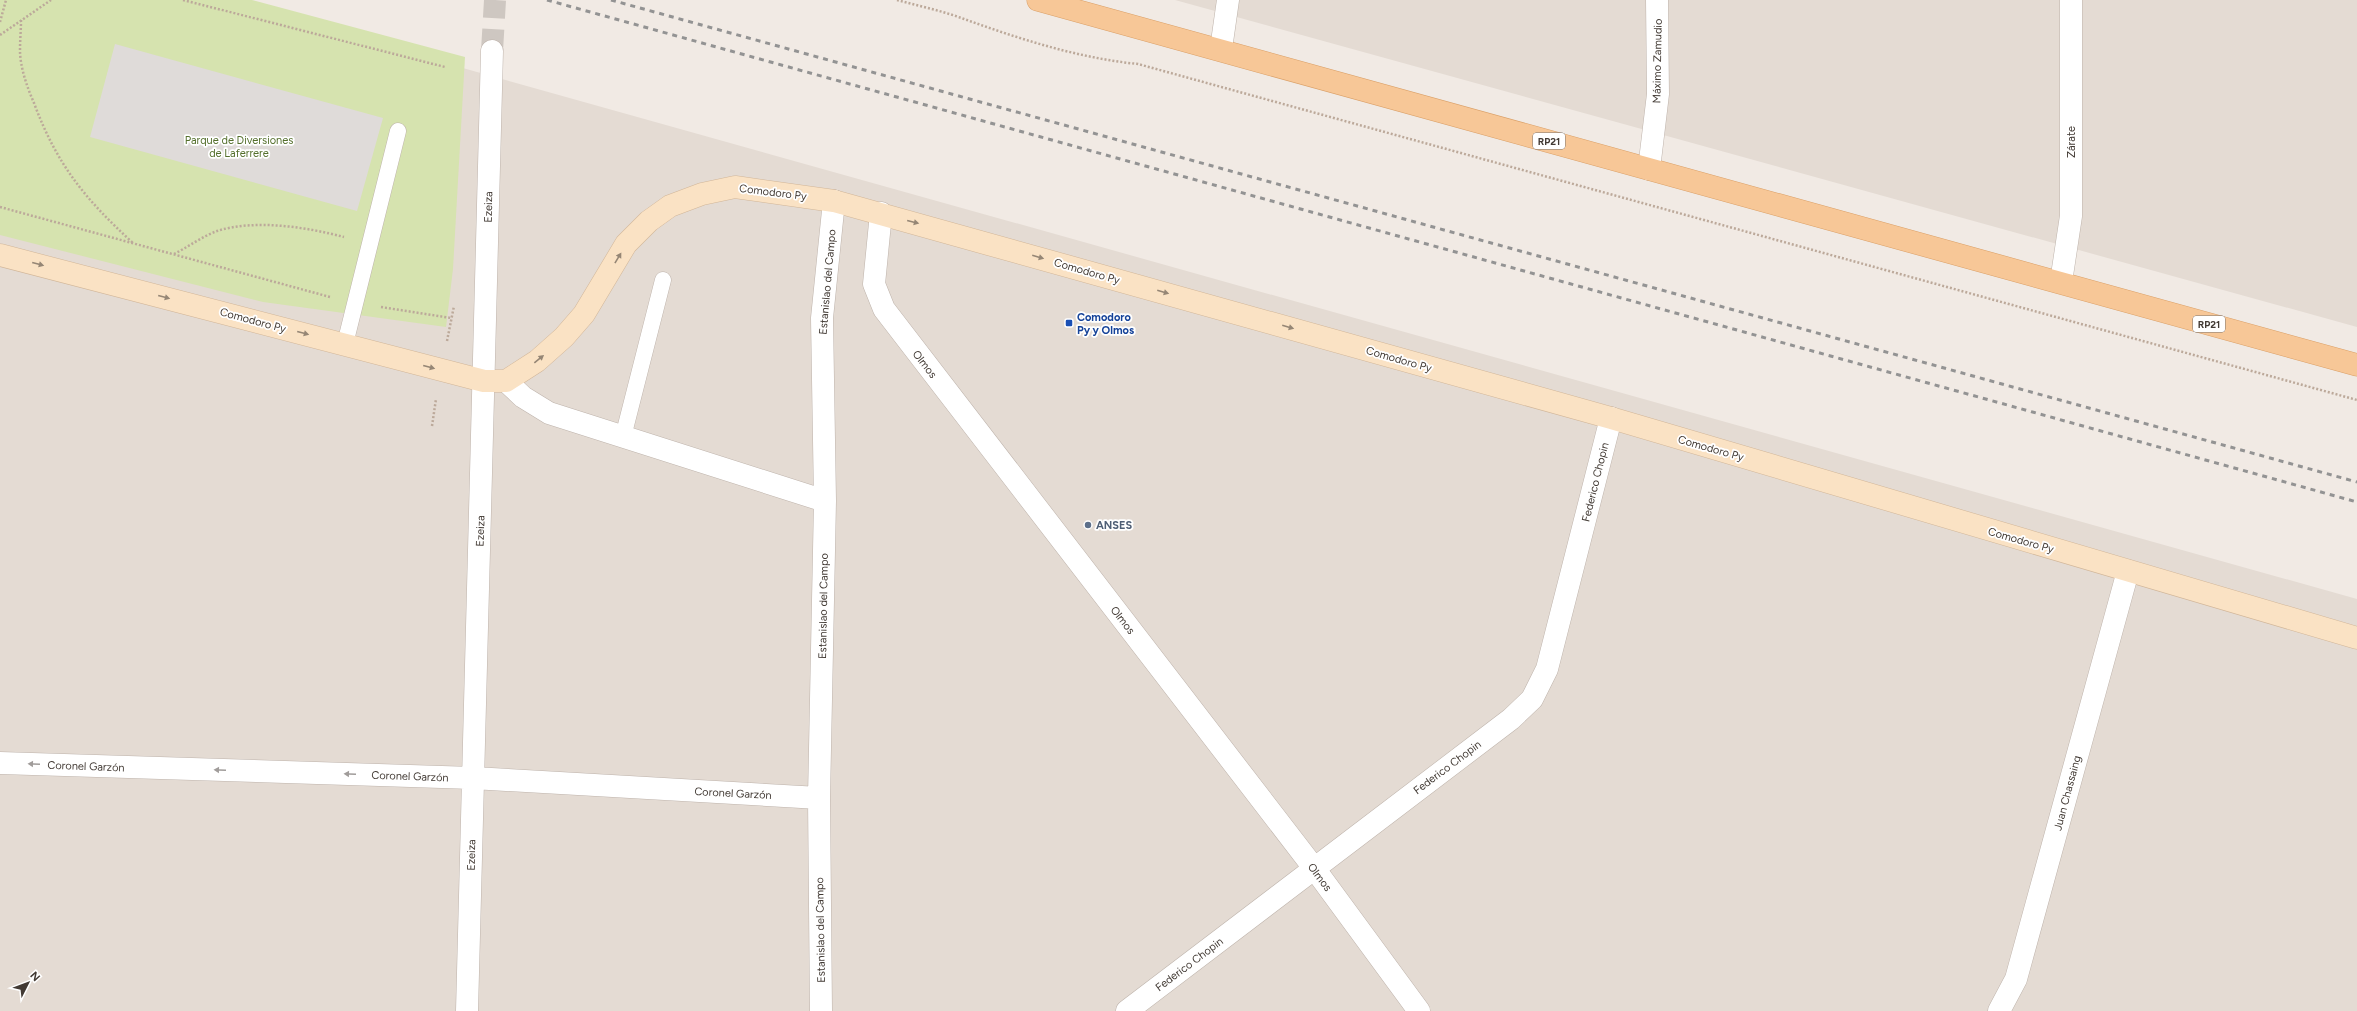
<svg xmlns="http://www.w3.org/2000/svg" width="2357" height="1011" font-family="Figtree,sans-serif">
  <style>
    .residential { fill: #e4dbd3 }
    .green { fill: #d6e3af }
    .parking { fill: #dfdbd9 }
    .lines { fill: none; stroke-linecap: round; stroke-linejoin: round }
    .minor-tunnel { stroke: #cec7c1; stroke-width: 22; stroke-dasharray: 22 11; stroke-linecap: butt }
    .service-casing { stroke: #beb3ab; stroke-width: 17 }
    .minor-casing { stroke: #beb3ab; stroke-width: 23 }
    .secondary-casing { stroke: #d1b699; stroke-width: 23 }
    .primary-casing { stroke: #daa068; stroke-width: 23 }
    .path { stroke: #bca99a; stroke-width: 2.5; stroke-dasharray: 2 2; stroke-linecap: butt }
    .service { stroke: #fff; stroke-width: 16 }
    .minor { stroke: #fff; stroke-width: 22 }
    .secondary { stroke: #fae2c4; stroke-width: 22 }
    .primary { stroke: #f7c797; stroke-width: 22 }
    .rail { stroke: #939393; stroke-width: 3; stroke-dasharray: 5 5; stroke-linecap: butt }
    .oneway { fill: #958675 }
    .oneway2 { fill: #a09c9a }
    .transit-dot { fill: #1a4fb4; stroke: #fff; stroke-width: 1.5 }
    .service-dot { fill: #5c6f8a; stroke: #fff; stroke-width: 1.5 }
    .labels { text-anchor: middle; stroke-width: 3.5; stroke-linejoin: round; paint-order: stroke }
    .shield { fill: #fff; stroke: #7b7571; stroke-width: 1 }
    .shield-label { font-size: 10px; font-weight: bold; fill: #423a34 }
    .street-label { font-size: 11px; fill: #423a34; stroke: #fff }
    .park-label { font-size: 11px; fill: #546f2c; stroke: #fff }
    .transit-label { font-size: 11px; font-weight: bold; fill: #164399; stroke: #fff; text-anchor: start }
    .service-label { font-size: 11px; font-weight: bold; fill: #4e5e75; stroke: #fff; text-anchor: start }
  </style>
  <rect width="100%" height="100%" fill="#f1eae4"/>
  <path class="residential" d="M0,0H220L2357,599V1011H0Z
    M1175,0H2357V327Z"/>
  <path class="green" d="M0,0H252L465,57L453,269L446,327L263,302L0,235Z"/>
  <path class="parking" d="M115,44L383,118L357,211L90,137Z"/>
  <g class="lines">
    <path class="minor-tunnel" d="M492,51L495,0"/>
    <defs>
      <path id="service" d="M345,344L398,131
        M623,437L663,280"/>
      <path id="minor" d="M1221,49L1228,0
        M1649,169L1658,94L1657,0
        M881,213L874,284L884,309L1314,868L1419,1011
        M2061,282L2071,216V0
        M506,381L523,397L549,413L825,501
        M0,763L473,778L819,798
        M467,1011L492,51
        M821,1011L819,798L825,501L822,318L834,201
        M1127,1011L1511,719L1532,699L1547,669L1611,418
        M1999,1011L2016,979L2128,571"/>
      <path id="secondary" d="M0,255L484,381H506L537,361L564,337L584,314L626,244L649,221L670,206L702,194L735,187L834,201L1611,418L2357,638"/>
      <path id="primary" d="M1038,0L2357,365"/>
    </defs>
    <use href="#service" class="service-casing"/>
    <use href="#minor" class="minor-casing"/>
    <use href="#secondary" class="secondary-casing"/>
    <use href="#primary" class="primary-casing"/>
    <path class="path" d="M183,0L445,67
      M897,0C919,6 943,11 964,19C1020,39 1078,58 1138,64L2357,400
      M21,20C21,30 20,40 20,50C20,67 27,87 34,103C57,165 85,199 133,243
      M0,22L6,0
      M0,35L51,0
      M0,207L330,297
      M174,254C188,247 203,236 217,231C255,219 306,227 344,237
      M381,307L451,318
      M447,341L454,306
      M432,426L436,399"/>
    <use href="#service" class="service"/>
    <use href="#minor" class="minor"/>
    <use href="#secondary" class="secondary"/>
    <use href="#primary" class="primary"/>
    <path class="rail" d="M547,0L2357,502
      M611,0L2357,482"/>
  </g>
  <defs><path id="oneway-solid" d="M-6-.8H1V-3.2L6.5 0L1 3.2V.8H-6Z"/></defs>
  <g class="oneway">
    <use href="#oneway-solid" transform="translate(913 222) rotate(14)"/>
    <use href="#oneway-solid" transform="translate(1038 257) rotate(16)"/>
    <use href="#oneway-solid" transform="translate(618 258) rotate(-59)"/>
    <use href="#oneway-solid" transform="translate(38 264) rotate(15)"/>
    <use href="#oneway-solid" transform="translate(1163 292) rotate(16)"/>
    <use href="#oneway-solid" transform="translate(164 297) rotate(15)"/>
    <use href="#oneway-solid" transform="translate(1288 327) rotate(16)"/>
    <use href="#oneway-solid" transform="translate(303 333) rotate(15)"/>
    <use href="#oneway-solid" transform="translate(539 359) rotate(-39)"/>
    <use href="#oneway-solid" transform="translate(429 367) rotate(15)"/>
  </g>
  <g class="oneway2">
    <use href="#oneway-solid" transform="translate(34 764) rotate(-178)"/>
    <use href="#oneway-solid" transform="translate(220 770) rotate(-178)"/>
    <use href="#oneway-solid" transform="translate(350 774) rotate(-178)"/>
  </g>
  <rect class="transit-dot" x="1065" y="319" width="8" height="8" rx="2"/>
  <circle class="service-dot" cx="1088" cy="525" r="4"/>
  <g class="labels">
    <g class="shield">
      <rect x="1533" y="133" width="32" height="16" rx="3"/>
      <rect x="2193" y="316" width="32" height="16" rx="3"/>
    </g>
    <g class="shield-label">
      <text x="1549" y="145">RP21</text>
      <text x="2209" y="328">RP21</text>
    </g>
    <g class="street-label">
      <text transform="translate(1657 61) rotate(-89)" y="4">Máximo Zamudio</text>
      <text transform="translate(2071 142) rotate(-90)" y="4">Zárate</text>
      <text transform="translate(773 192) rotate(7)" y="4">Comodoro Py</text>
      <text transform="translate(488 207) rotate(-89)" y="4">Ezeiza</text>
      <text transform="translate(1087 271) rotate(16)" y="4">Comodoro Py</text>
      <text transform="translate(827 282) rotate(-85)" y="4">Estanislao del Campo</text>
      <text transform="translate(253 320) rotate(15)" y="4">Comodoro Py</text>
      <text transform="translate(1399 359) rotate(16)" y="4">Comodoro Py</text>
      <text transform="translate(925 364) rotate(52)" y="4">Olmos</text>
      <text transform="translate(1711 448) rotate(16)" y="4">Comodoro Py</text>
      <text transform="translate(1595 482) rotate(-76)" y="4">Federico Chopin</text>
      <text transform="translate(480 531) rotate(-88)" y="4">Ezeiza</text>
      <text transform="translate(2021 540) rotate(16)" y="4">Comodoro Py</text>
      <text transform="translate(823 606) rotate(-89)" y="4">Estanislao del Campo</text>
      <text transform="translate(1123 620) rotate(52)" y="4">Olmos</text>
      <text transform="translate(86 766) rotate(2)" y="4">Coronel Garzón</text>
      <text transform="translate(1447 767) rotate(-37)" y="4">Federico Chopin</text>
      <text transform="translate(410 776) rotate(2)" y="4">Coronel Garzón</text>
      <text transform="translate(733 793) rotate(3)" y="4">Coronel Garzón</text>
      <text transform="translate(2067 793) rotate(-75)" y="4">Juan Chassaing</text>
      <text transform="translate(471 855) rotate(-89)" y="4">Ezeiza</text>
      <text transform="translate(1320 877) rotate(53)" y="4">Olmos</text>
      <text transform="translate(820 930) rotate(-91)" y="4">Estanislao del Campo</text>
      <text transform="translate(1189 964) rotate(-37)" y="4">Federico Chopin</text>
    </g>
    <g class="park-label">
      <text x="239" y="144">Parque de Diversiones<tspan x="239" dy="13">de Laferrere</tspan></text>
    </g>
    <g class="transit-label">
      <text x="1077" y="321">Comodoro<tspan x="1077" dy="13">Py y Olmos</tspan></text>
    </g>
    <g class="service-label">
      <text x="1096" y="529">ANSES</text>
    </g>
  </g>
  <g transform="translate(28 983) rotate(48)" stroke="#ffffff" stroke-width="3" paint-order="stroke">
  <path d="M0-3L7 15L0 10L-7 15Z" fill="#423a34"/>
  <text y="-6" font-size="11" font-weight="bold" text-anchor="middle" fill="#423a34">N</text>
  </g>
</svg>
